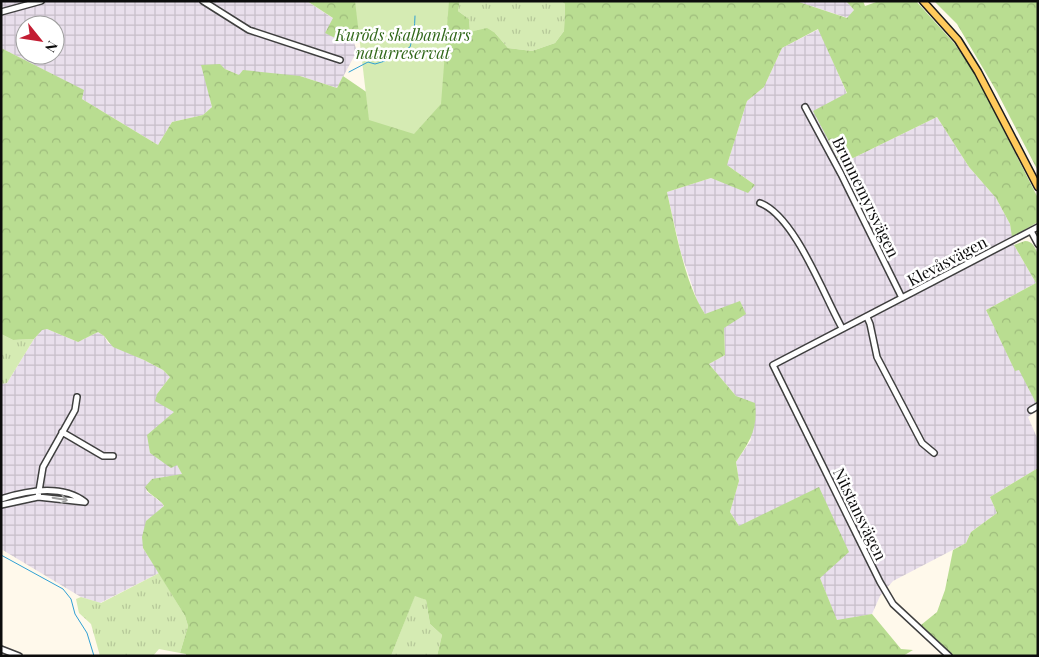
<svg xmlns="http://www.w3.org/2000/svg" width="1039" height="657" font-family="'Playfair Display',serif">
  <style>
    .industrial { fill: url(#industrial-grid); fill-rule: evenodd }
    .grass { fill: url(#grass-tufts) }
    .forest { fill: url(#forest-crowns) }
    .park { fill: #d5ebb3 }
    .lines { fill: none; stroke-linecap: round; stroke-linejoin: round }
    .stream { stroke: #30a0d4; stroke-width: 1 }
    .minor-casing { stroke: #3f3f3f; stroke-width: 8 }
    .major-casing { stroke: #1d1d1d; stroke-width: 9 }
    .minor { stroke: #fff; stroke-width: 5 }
    .major { stroke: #ffca5b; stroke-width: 6 }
    .oneway { stroke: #9e9e9e }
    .labels { text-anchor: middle; stroke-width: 5; stroke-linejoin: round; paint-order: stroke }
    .park-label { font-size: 16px; font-style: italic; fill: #306719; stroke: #fff }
    .street-label { font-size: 16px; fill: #0c0c0c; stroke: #fff }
  </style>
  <defs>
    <pattern id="industrial-grid" width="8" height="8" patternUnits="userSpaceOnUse" patternTransform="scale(1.25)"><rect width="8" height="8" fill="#e9dfec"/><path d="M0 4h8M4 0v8" fill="none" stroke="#c7bec9"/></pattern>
    <pattern id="grass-tufts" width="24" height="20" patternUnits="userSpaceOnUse" patternTransform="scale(1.25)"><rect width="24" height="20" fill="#d5ebb3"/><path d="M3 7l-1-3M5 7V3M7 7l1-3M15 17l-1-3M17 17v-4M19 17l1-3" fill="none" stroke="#b6c899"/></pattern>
    <pattern id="forest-crowns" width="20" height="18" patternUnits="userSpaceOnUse" patternTransform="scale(1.25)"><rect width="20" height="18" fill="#b9dd91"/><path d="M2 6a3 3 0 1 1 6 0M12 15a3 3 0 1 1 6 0" fill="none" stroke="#9ebc7c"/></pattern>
  </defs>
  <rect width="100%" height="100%" fill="#fff9eb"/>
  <path class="industrial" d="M1,1H307L349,29L357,51L337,88L300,76L239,75L225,69L202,65L212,107L203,115L172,122L158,145L82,99L83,90L1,48ZM25,25H55V55H25Z
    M796,1H846L854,10L848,18Z
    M819,29L847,94L814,111L841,164L937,117L969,167L996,198L1010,224L1014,245L1036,283L986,310L1015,370L1019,369L1038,406V410L1028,417L1038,440V468L990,497L997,513L971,532L966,543L893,581L880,596L872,614L837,621L820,578L739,526L730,512L739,481L736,462L751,440L736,396L709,364L725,355L724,328L705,314L698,303L681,253L667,192L711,178L755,185L727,165L747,101L764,87L782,48Z
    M47,329L78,342L98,332L104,336L108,343L144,360L163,370L170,377L157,394L174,411L177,465L183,475L172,476L146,491L162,503L164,507L160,511L143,548L159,573L100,603L81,597L1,549V384L7,383L34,339L42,330Z"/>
  <path class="grass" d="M460,1H561L565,4L564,31L555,43L532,51L508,48L495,33H470L469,19L458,11Z
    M1,334L13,340L34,339L7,383L1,384Z
    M159,573L185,616L188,626L180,653L159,649L153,656H100L91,624L79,613L76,599L81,597L101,603Z
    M415,595L426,600L430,624L442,635L437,656H391Z"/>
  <path class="forest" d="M307,1H374L373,30L349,29L341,41L325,33L333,18Z
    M437,1H460L458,11L469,19L470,32L487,28L495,33L508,48L532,51L555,43L564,31L565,4L561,1H796L847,18L854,10L846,1H863L865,6L879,1H916L954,43L975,74L1038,198V222L1012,237L1010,224L996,198L969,167L937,117L841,164L813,111L847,93L818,29L782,48L764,87L747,101L727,165L755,185L748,193L711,178L667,192C675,227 685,285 705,314L740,301L746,314L724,328L725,355L709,364L736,396L755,403C758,429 750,441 736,462L739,481L730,512L739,526L819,487L849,552L820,578L837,620L872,614L901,649L913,650L903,656H437L442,635L430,624L426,600L415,596L391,656H186V654L180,653L188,626L185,616L143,548L142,537L146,521L164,506C160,498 149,496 145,487L152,479L182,474L177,465L171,468L150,453L147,435L174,412L155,401L157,394L170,377L163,370L144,360L113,347L104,336L98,332L78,342L47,329L42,330L34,339L13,340L1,334V48L84,90L82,99L158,145L172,122L203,115L212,107L201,65L220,64L225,69L239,75L243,70L300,76L337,88L343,76L384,104Z
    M934,1H1038V171L997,92L957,24Z
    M1025,241C1033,241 1035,248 1038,254V402L1036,403L1019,370L1015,371L986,310L1036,283L1014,245Z
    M1038,468V656H953L921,625L937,612L945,590L953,550L966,543L971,532L997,513L990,497Z"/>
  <path class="park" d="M355,1H449L441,104L414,134L369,120Z"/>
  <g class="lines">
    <path class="stream" d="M401,56L405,50L410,47C413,38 415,26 415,16
      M349,72L368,62L375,64L385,61
      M1,555L63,589L71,599L75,614L87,633L94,656"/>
    <defs>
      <path id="minor" d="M203,1L249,30L340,60
        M1,12L41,1
        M805,107L841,174L902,298
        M760,203C795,216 824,296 842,328
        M1031,231L1038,244
        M867,317L870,324L877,357L922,443L934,453
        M1031,410L1038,406
        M62,432L103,456H113
        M38,497L43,467L75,410L77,397
        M1,499C26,491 62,484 85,502
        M1,505L38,497L84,502
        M1,649L19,656
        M949,656L893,604L880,582L773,365L1038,227"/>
      <path id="major" d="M923,1L958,40L978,72L1038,187"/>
    </defs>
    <use href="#minor" class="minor-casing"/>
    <use href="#major" class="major-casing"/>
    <use href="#minor" class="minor"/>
    <use href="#major" class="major"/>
  </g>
  <defs><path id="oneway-shaft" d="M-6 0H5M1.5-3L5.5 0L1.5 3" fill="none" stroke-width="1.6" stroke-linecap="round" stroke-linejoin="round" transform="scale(1.25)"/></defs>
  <use class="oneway" href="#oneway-shaft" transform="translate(60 499) rotate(10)"/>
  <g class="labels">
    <g class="park-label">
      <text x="403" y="41">Kuröds skalbankars<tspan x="403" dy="18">naturreservat</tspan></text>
    </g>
    <g class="street-label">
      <text transform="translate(866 197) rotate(64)" y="6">Brunnemyrsvägen</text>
      <text transform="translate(947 261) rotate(-28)" y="6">Klevåsvägen</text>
      <text transform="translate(860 514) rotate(64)" y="6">Nitstansvägen</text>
    </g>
  </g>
  <rect width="1039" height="657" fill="none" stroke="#0c0c0c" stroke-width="5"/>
  <g transform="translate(40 40) rotate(120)"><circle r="24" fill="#ffffff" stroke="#9e9e9e"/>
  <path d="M0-4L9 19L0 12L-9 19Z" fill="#c31d33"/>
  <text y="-8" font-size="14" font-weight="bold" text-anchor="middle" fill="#0c0c0c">N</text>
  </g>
</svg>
